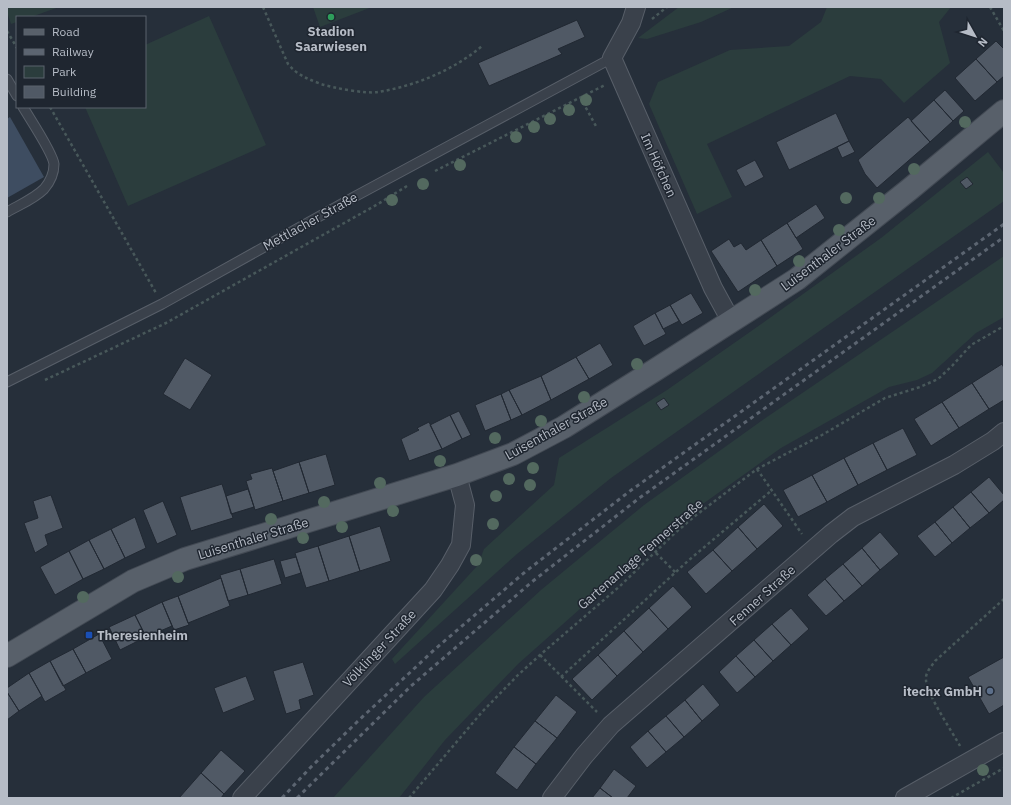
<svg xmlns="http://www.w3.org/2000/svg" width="1011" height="805" font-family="'IBM Plex Sans',sans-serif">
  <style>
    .green { fill: #2b3d3d }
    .water { fill: #3e4d61 }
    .building { fill: #505965; stroke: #212832 }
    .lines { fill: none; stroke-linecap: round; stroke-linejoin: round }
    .lane-casing { stroke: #585f69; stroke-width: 11 }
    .street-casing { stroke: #585f69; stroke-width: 20 }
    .primary-casing { stroke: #434a54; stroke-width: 24 }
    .path { stroke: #48585a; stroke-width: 2.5; stroke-dasharray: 3 3; stroke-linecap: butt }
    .lane { stroke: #3a414b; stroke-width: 9 }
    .street { stroke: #3a414b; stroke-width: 18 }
    .primary { stroke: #58606a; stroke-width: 22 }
    .rail { stroke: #5c6571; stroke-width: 3; stroke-dasharray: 4 4; stroke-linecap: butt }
    .tree { fill: #53695f }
    .leisure-dot { fill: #2e9e5b; stroke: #1f2630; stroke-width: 1.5 }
    .transit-dot { fill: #1a4fb4; stroke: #1f2630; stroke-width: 1.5 }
    .service-dot { fill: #5c6f8a; stroke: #1f2630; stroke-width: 1.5 }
    .labels { text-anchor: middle; stroke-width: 3; stroke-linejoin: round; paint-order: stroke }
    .poi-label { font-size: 13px; font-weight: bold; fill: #b6bcc6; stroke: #1f2630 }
    .street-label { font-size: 13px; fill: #b6bcc6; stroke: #1f2630 }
  </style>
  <rect width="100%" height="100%" fill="#262f3a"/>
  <path class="green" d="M7,7H59L31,17H17V22L11,24L7,12Z
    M313,7H372L320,27Z
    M679,7H734L701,22L647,39L638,38Z
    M827,7H951L939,22L950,63L904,103L881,79L850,76L707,144L732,197L697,214L649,104L658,82L730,50L789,46L821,22Z
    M209,16L266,145L128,206L85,107H145V45Z
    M988,152L1004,173V201L611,478L517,554L395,664L392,659L478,565L484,549L554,485L559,458L667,390L757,327L881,238Z
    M1004,256V317L976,333L932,373L917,380L889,387L781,448L679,521L518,664L445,740L399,798H333L424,697L541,590L644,505L764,419Z"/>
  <path class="water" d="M10,117L44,177L7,198V119Z"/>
  <path class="building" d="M577,20L585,37L558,49L562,54L489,86L478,63Z
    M996,41L1004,49V76L997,82L976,59Z
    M976,59L997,82L975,101L955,78Z
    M945,90L964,111L953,121L934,100Z
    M934,100L953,121L930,142L911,121Z
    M836,113L849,141L789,170L776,142Z
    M908,117L930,142L877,188L865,174L858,160Z
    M849,141L855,152L842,158L837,147Z
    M755,160L764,177L745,187L736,170Z
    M967,177L973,184L966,189L960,182Z
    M816,204L825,218L796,238L787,223Z
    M787,223L803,249L777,266L761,240Z
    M729,239L734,247L741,243L746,250L761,240L777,266L738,292L711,251Z
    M691,293L703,313L682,325L670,305Z
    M670,305L679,321L663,329L655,313Z
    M655,313L666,334L644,346L633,326Z
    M600,343L613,365L589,379L576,357Z
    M576,357L589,379L551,400L541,376Z
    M185,358L212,375L190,410L163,394Z
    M1002,364L1004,368V400L989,409L972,383Z
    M541,376L551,400L522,415L509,390Z
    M972,383L989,409L959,428L942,402Z
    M509,390L522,415L511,420L501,394Z
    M501,394L511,420L485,431L475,405Z
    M664,398L669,405L661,410L656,403Z
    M942,402L959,428L931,446L914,419Z
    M459,411L471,435L462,439L450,415Z
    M450,415L462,439L442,449L430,425Z
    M429,422L442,449L409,461L401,439L419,430L417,428Z
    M903,428L917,455L887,470L873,443Z
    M873,443L887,470L858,485L844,458Z
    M326,454L335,485L309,493L299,462Z
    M844,458L858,485L827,502L812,475Z
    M299,462L309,493L283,501L273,471Z
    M272,468L283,501L255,510L246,481L252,479L250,474Z
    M812,475L827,502L798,517L783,490Z
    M989,477L1004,495V500L989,513L971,492Z
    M222,484L233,518L191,531L180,497Z
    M248,489L254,507L231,514L226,496Z
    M971,492L989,513L970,528L953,507Z
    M51,495L63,528L45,535L48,545L35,553L24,523L38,518L33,501Z
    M163,501L177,535L157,544L143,510Z
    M764,504L783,526L757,549L738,527Z
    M953,507L970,528L952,543L935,522Z
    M135,517L146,548L125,558L111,529Z
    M935,522L952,543L935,557L917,536Z
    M380,526L391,561L360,571L349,536Z
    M738,527L757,549L732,571L713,550Z
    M111,529L125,558L104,569L89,540Z
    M880,532L899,554L880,570L862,548Z
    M349,536L360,571L329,581L318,546Z
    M89,540L104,569L83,579L69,551Z
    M318,546L329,581L306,588L295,553Z
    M862,548L880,570L862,586L843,564Z
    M713,550L732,571L706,594L687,572Z
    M69,551L83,579L55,595L40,567Z
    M296,557L301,573L285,578L280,561Z
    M274,559L282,584L248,595L240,569Z
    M843,564L862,586L844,601L825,579Z
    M240,569L248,595L228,601L220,575Z
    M221,578L230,606L188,623L178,596Z
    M825,579L844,601L826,616L807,595Z
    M673,586L692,607L668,629L649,608Z
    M178,596L189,625L174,630L162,602Z
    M162,602L172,626L146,637L135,615Z
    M649,608L668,629L643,652L624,631Z
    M791,608L809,629L791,645L772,624Z
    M135,615L146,637L120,650L109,627Z
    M772,624L791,645L773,661L754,640Z
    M624,631L643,652L617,676L598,655Z
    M99,634L112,659L86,673L73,649Z
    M754,640L773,661L755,677L736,656Z
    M73,649L86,673L63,686L50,661Z
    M598,655L617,676L592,700L572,679Z
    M736,656L755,677L737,693L719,672Z
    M1004,657V705L989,714L968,677Z
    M50,661L66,690L45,702L29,673Z
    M303,662L314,695L299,700L301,709L286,714L273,671Z
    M29,673L42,696L19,711L7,692V688Z
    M246,676L255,700L223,713L214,688Z
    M703,684L720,705L702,721L685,700Z
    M7,692L19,711L7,720Z
    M556,695L577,712L557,738L535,721Z
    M685,700L702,721L684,737L666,716Z
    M666,716L684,737L666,752L648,731Z
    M535,721L557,738L536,764L514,747Z
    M648,731L666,752L647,768L630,747Z
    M514,747L536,764L517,790L495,773Z
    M221,750L245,771L224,794L201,773Z
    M614,769L636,786L627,798H613L600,788Z
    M201,773L224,794L221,798H179Z
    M600,788L613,798H592Z"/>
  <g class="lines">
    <defs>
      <path id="lane" d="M7,79L17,96
        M7,212C19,205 34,199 44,189C50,182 54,173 54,164C53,153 30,119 23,107
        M7,382L162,304L354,197L612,58"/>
      <path id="street" d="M636,7L631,23L612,58L713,288L731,321
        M242,798L433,590L450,565L461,545L465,505L457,475
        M552,798L584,756L611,725L831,534L853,517L954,465L993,441L1004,432
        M905,798L1004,742"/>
      <path id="primary" d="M7,656L133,581L185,559L457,475L513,454L564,427L655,370L797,279L910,189L1004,111"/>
    </defs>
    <use href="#lane" class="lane-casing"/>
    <use href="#street" class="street-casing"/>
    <use href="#primary" class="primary-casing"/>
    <path class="path" d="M263,7L288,64C297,75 308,79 321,84C334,88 365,94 378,92C415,86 454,70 482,46
      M990,7L1004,31
      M652,19L667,7
      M7,31L17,48
      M580,97L597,128
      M50,107L156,293
      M435,171L605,85
      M45,380L166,323L378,204L407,186
      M757,469L802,534
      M656,553L676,573
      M540,655L597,712
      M561,677L689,560L772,490
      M960,746C953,733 926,693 926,680C925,673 931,667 935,661L1004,599
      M409,798L482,712L518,675L540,655L620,586L675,533L695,516L757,469L822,435L885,398L920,387L938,379L952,366L971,345L1004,326
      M951,798L1004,768"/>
    <use href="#lane" class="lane"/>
    <use href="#street" class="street"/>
    <use href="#primary" class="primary"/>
    <path class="rail" d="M282,798L310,768L357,722L434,650L525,572L630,491L1004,224
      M297,798L411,686L533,581L638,499L1004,237"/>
  </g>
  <g class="tree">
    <circle cx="586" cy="100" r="6"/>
    <circle cx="569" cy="110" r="6"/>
    <circle cx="550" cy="119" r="6"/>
    <circle cx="965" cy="122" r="6"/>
    <circle cx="534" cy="127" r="6"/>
    <circle cx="516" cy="137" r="6"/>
    <circle cx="460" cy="165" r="6"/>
    <circle cx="914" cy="169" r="6"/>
    <circle cx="423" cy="184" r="6"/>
    <circle cx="846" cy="198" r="6"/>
    <circle cx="879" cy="198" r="6"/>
    <circle cx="392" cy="200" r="6"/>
    <circle cx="839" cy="230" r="6"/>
    <circle cx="799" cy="261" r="6"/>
    <circle cx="755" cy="290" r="6"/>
    <circle cx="637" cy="364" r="6"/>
    <circle cx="584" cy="397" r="6"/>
    <circle cx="541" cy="421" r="6"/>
    <circle cx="495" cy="438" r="6"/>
    <circle cx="440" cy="461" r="6"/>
    <circle cx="533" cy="468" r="6"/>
    <circle cx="509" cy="479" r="6"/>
    <circle cx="380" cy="483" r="6"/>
    <circle cx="530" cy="485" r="6"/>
    <circle cx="496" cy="496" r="6"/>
    <circle cx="324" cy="502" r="6"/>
    <circle cx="393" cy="511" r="6"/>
    <circle cx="271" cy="519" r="6"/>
    <circle cx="493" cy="524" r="6"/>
    <circle cx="342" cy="527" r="6"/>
    <circle cx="303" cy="538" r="6"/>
    <circle cx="476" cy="560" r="6"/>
    <circle cx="178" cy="577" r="6"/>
    <circle cx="83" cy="597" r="6"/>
    <circle cx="983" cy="770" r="6"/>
  </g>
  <circle class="leisure-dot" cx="331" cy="17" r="4"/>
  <rect class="transit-dot" x="85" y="631" width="8" height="8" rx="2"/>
  <circle class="service-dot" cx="990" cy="691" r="4"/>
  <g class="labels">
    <g class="poi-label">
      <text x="331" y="36">Stadion<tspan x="331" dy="15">Saarwiesen</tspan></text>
      <text x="97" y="640" text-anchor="start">Theresienheim</text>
      <text x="982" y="696" text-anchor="end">itechx GmbH</text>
    </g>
    <g class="street-label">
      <text transform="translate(659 165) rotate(66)" y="5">Im Höfchen</text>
      <text transform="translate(310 221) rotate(-29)" y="5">Mettlacher Straße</text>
      <text transform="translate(828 253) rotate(-37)" y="5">Luisenthaler Straße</text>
      <text transform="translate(556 428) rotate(-29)" y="5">Luisenthaler Straße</text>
      <text transform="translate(253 538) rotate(-17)" y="5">Luisenthaler Straße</text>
      <text transform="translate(640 554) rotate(-41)" y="5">Gartenanlage Fennerstraße</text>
      <text transform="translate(762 595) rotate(-42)" y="5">Fenner Straße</text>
      <text transform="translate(379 648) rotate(-47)" y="5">Völklinger Straße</text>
    </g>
  </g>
  <rect width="1011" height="805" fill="none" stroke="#b6bcc6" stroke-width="16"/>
  <rect x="16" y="16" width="130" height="92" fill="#1f2630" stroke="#5b626c"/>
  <rect x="24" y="29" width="20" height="6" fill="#58606a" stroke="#5b626c"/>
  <text x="52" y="36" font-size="12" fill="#b6bcc6">Road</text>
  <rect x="24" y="49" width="20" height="6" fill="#5c6571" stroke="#5b626c"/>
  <text x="52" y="56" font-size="12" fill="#b6bcc6">Railway</text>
  <rect x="24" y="66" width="20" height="12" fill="#2b3d3d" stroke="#5b626c"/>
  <text x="52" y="76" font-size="12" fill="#b6bcc6">Park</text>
  <rect x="24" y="86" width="20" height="12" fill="#505965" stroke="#5b626c"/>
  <text x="52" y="96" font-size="12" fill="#b6bcc6">Building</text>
  <g transform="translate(975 36) rotate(129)" stroke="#1f2630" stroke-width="3" paint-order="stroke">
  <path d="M0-3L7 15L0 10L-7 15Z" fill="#b6bcc6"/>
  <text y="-6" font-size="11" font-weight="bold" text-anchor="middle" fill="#b6bcc6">N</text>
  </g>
</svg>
